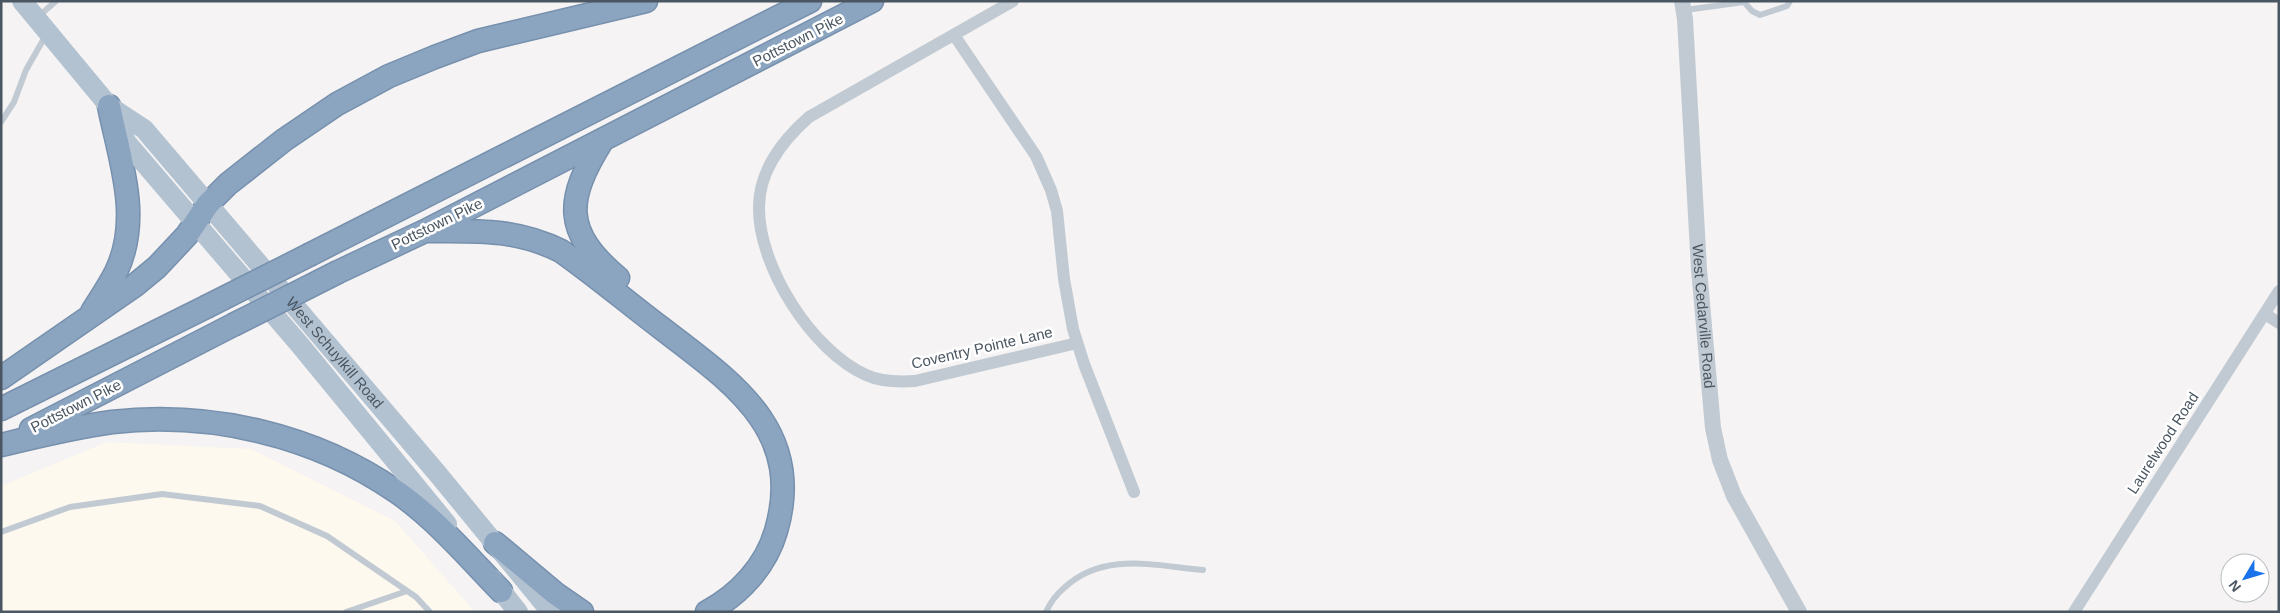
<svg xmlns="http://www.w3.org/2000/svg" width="2280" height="613" font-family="Helvetica,sans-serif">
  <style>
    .commercial { fill: #fdf9ef }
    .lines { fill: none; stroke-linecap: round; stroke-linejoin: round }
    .motorway-casing { stroke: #7690ad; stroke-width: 25 }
    .service { stroke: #c1cad2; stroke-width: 6 }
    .minor { stroke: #c1cad2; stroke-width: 12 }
    .tertiary { stroke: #c1cad2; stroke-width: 16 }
    .primary { stroke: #b3c2d1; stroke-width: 20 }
    .motorway { stroke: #8ba5c1; stroke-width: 22 }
    .motorway-bridge-casing { stroke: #7690ad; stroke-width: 25; stroke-linecap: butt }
    .motorway-bridge { stroke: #8ba5c1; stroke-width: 22 }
    .labels { text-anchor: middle; stroke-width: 5; stroke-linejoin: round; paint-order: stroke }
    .street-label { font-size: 15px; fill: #4a5661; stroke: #fff }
  </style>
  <rect width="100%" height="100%" fill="#f5f3f3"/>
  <path class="commercial" d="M107,442L251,449L395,521L475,612H1V486Z"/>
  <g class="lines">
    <defs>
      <path id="motorway" d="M602,141C566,199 562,231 618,278
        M425,231C474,231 515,228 561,251C595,275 627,302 660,327C730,381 806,429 776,531C766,566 739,595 707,612
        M311,254L810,1
        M338,272L425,231L872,1
        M92,312C100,299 109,286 116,272C142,218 120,161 109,106
        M1,378L134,286L157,267L187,235L208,204L228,184L284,140L337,104L389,76L435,57L478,41L646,1
        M1,409L206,307
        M31,429L233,325
        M1,445C38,436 75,427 112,422C211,411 315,435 397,492C436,519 468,557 501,591
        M495,543L556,594L582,612"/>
    </defs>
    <use href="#motorway" class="motorway-casing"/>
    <path class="service" d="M1744,2L1752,11L1760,15L1787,6L1790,1
      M1685,10L1744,2
      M39,16L56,1
      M1,122L14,102L26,70L46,35
      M1,532L70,507L162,494L260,506L327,536L416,597L430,612
      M346,612L407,591
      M1046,612C1050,603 1057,594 1064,588C1104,551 1155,566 1203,570"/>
    <path class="minor" d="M1013,1L809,117C783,140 759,170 759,207C758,266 812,351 866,375C881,382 899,382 915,381L1077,343
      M954,35L1036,156L1051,190L1057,211L1064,279L1073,329L1084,364L1134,492
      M2265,314L2279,323
      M2074,612L2279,291"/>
    <path class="tertiary" id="s1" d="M1682,1L1685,19L1699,269L1713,428L1720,460L1734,496L1799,612"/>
    <g class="primary">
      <path d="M22,1L109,106L127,143L300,345L447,524"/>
      <path id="s2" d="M109,106L144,129L437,473L551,612"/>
      <path d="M491,578L518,612"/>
    </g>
    <use href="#motorway" class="motorway"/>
    <defs>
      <path id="motorway-bridge" d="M206,307L311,254
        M233,325L338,272"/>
    </defs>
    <use href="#motorway-bridge" class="motorway-bridge-casing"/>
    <use href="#motorway-bridge" class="motorway-bridge"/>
  </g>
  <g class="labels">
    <g class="street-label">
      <text transform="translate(798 40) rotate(-27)" y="5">Pottstown Pike</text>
      <text transform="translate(437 224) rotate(-26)" y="5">Pottstown Pike</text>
      <text dy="5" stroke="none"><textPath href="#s1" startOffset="316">West Cedarville Road</textPath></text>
      <text transform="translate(982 348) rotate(-13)" y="5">Coventry Pointe Lane</text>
      <text dy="5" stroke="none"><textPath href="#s2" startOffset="336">West Schuylkill Road</textPath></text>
      <text transform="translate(76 406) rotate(-27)" y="5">Pottstown Pike</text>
      <text transform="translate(2163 443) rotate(-57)" y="5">Laurelwood Road</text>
    </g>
  </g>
  <rect width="2280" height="613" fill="none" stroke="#4a5661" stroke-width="5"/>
  <g transform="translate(2245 578) rotate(232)"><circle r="24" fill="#ffffff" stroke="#b7bbc0"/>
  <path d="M0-4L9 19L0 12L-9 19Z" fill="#1a73e8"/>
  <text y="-8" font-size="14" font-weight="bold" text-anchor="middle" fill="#4a5661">N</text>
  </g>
</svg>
